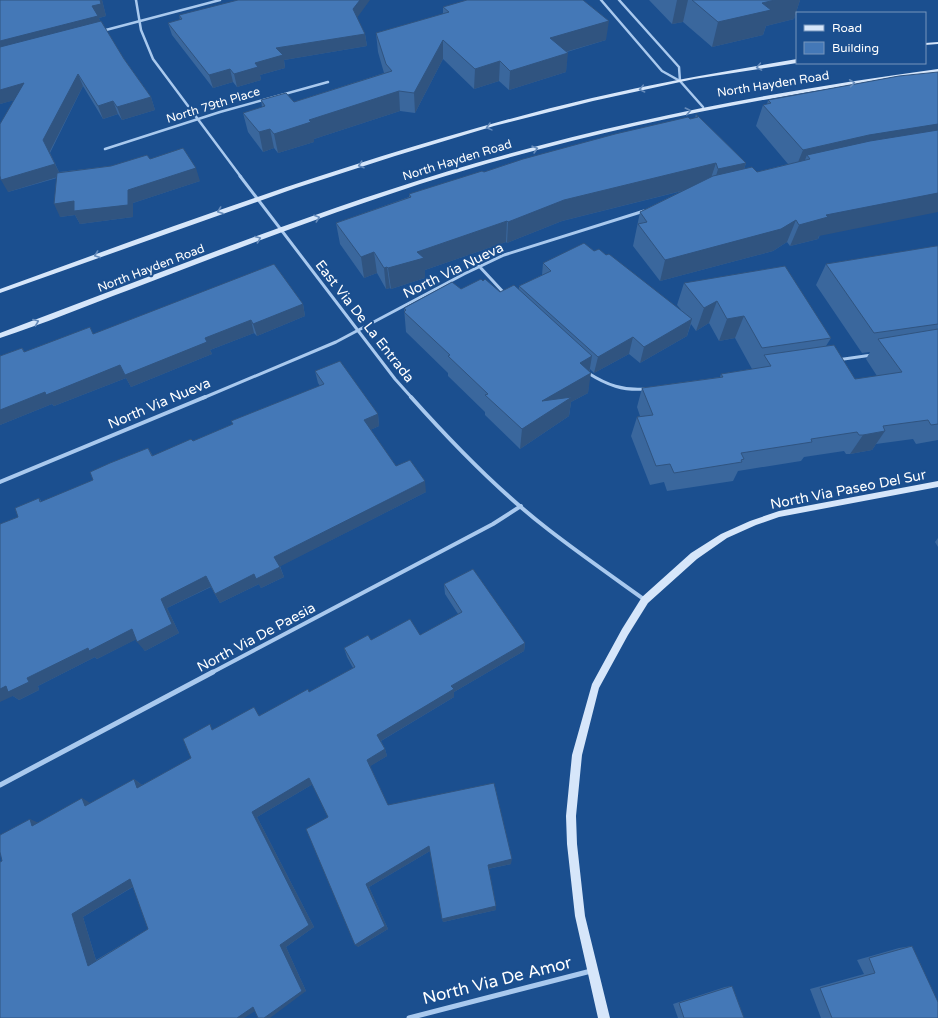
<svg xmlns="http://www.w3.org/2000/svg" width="938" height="1018" font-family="'Varela Round',sans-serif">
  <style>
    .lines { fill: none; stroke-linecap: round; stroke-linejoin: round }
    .street-far3 { stroke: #a9c9ee; stroke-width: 2.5 }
    .street-far2 { stroke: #a9c9ee; stroke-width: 3 }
    .street-far1 { stroke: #a9c9ee; stroke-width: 4 }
    .street { stroke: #a9c9ee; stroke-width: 5 }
    .secondary { fill: #d6e6fa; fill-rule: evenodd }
    .wall { fill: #3a679d; fill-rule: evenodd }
    .shaded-wall { fill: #305480 }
    .building { fill: #4478b7; stroke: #305480; fill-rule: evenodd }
    .oneway { stroke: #668bba }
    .labels { text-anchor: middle; stroke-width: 4; stroke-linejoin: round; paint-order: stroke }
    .far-street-label { font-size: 12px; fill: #fff; stroke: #1b4f8f }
    .street-label { font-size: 14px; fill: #fff; stroke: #1b4f8f }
    .near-street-label { font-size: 17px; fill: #fff; stroke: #1b4f8f }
  </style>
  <rect width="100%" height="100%" fill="#1b4f8f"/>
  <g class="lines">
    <path class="street-far3" d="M136,0L141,30L153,59L241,177
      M601,0L662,71L680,81L703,107
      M619,0L679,67L680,81
      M102,31L220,0
      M105,149L220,112L328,82"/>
    <path class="street-far2" d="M240,176L395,379L412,398
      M479,266L505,294
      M837,360L872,355
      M588,373C607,385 623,391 646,389
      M203,398L336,342L464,274L504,255L644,211"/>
    <path class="street-far1" d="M411,397C453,444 498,491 549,530C580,554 613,577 645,600
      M0,482L205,397
      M211,673L493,524L521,506"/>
    <path class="street" d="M0,785L213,672
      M409,1018L591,971"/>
    <path class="secondary" d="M938,42V44L925,45V43Z
      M797,59V63L694,79L593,101L494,126L395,156L296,188L0,293V289C195,218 390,146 592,98C660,82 728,71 797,59Z
      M938,69V73C761,96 590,130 420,184C322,216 225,253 129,290C86,306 43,324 0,338V333C158,274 314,210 476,163C628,119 782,90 938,69Z
      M938,481V487L779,517L756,525L727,538L697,559L648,603L628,635L599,688L582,755L576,816L577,844L585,916L610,1018H598L575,916L567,844L566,816L572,755L592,684L622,629L642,597L691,553L721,534L750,521L779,511Z"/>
  </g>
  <path class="wall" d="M0,0H102L106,16L99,18L100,21L124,59L151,97L155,110L122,120L118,114L103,119L83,86L50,153L59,172L111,166L150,159L200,181L133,203V217L80,224L75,215L60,217L57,178L8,192L14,100L0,104Z
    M649,0H800L794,19L766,26L763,35L712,47L683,22L672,24Z
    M443,7L606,40L567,52L566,72L509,90L499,81L474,89L443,59L415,113L400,111L314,139V142L278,153L274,148L263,152L248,132L243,113L262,107L261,100L294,102L384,73L378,52L376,33L443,14Z
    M179,15L357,18L365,34L367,46L284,60L285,68L260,75L261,80L237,87L233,82L213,88L172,35L168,23L180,20Z
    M899,76L818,239L790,246L787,242L773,251L660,281L633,246L640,212L682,191L562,221L507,243L506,242L425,270V278L391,289L390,288L386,289L377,273L364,278L340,244L336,223L409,197V194L484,172L695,118L696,114L746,163L744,169L757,172L788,164L756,126L763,105L767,104L768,100Z
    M938,246V440L916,444L913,439L876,444L872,450L850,454H846L844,451L804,457L801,461L738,471L733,481L667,491L664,482L650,485L631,436L637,417L640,416L637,407L642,388L720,377L721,374L752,369L735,338L719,341L709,323L696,331L691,324L687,336L640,363L629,354L594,373L590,369L588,393L571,402L569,416L520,449L485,415V412L448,376V373L406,332L404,308L461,289L483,281L500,292L519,290V286L542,275L543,263L594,251L606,255L682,311L677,305L684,283L831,338L826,346L855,379L877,376L866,359L870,352L862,353L816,285L826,264Z
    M303,304L305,316L257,336L254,333L210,350L212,354L131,387L126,378L54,406L52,404L0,425V356L22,348L25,352L93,334Z
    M315,371L378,414L379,426L370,430L396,466L426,492L280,566L284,577L261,588L259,584L220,603L211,587L167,608L179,633L145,651L136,639L97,659L95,657L38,686L39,690L19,700L13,696L18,517L39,498L42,502L93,480L148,448L153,456L193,441L233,424L231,421L320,386L318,383Z
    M938,538V547L935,542Z
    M444,584L525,643L524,651L454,692V697L381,741L385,749L387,756L370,766L388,805L511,864L488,869L496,906V910L443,922L430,851L369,887L388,929L358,947L328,817L313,784L257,817L314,927L286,947L306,991L255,1011L0,1018L2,861L37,823L91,803L134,779L142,785L191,758L213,729L260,715L309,692L353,668L347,657L344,648L371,640L420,635L458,614L445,594ZM133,887L148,929L96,960L83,917Z
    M912,946L938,1018H821L810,989L864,974L857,960L899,948Z
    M732,986L744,1018H678L673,1004L725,987Z"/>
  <path class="shaded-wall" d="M100,0H102L106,16L99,18L103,28L0,55V41L92,6Z
    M360,0H370L354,22L353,9Z
    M677,0H688L683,22L672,24Z
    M775,0H800L794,19L766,26L763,35L712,47L718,22L762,3Z
    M609,21L606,40L548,57L550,38Z
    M365,34L367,46L284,60L285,68L260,75L261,80L237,87L234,74L255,63L276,48Z
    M443,40V59L415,113L414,93Z
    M568,53L566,72L509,90L510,71Z
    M500,61L499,81L474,89L475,69Z
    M230,69L233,82L213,88L209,75Z
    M78,74L83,86L49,153L43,140Z
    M24,83L30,96L0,104V90Z
    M399,91L400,111L314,139V142L278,153L274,134L309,120Z
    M151,97L155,110L122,120L117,107Z
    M113,101L118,114L103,119L98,106Z
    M938,124V143L810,159L807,155L801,170L794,172L803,150L869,135Z
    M270,129L274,148L263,152L259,132Z
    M716,163L709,184L562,221L507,243L508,222L564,200Z
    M746,163L739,184L712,190L718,169Z
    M55,164L61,176L8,192L1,180Z
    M196,168L200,181L133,203V217L80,224L75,215L60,217L54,204L128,190Z
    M938,193V212L819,236L818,239L790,246L799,225L826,215Z
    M796,220L787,242L773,251L660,281L665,260Z
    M507,221L506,242L425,270V278L391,289L388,268L417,252Z
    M374,252L377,273L364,278L361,257Z
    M387,267L390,288L386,289L384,268Z
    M717,301L709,323L696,331L704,308Z
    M303,304L305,316L257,336L253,324Z
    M744,316L735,338L719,341L727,319Z
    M692,319L687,336L640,363L644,347Z
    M251,320L254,333L210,350L212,354L131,387L126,378L54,406L52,404L0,425V410L45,392L120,365L205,338Z
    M633,337L629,354L594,373L598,357Z
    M592,356L589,374L591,373L588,393L571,402L569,416L520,449L522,429L542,401L580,363Z
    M378,414L379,426L366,432L364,420Z
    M885,431L872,450L850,454L863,435Z
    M425,481L426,492L279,567L274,557Z
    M280,567L284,577L261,588L256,579Z
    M254,574L259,584L220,603L215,594Z
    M206,576L212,586L167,608L179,633L145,651L137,642L161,599Z
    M132,629L139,638L97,659L95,657L38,686L39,690L19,700L13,696L0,702V689L27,678L88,648Z
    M525,643L524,651L454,692V697L379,742L377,735L451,686Z
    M385,749L387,756L369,767L367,760Z
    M309,778L313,784L257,817L314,927L286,947L306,991L270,1018H264L252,812Z
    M134,779L142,785L137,788Z
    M82,798L92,804L85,806Z
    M30,819L41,824L32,826Z
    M429,846L430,851L369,887L388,929L358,947L355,945L366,884Z
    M512,859L511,864L487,869L488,865Z
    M130,879L139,883L83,917L98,967L88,966L72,914Z
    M496,906V910L443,922L442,919Z
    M253,1007L260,1008L244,1018H237Z"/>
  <path class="building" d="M0,0H100L101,4L92,6L98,16L0,41Z
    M238,0H360L353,9L365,34L276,48L283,55L255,63L258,67L234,74L230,69L209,75L168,23L182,19L179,15Z
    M467,0H583L609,21L550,38L568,53L510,71L500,61L475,69L443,40L414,93L399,91L309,120L311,122L274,134L270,129L259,132L243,113L265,106L261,100L286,93L294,102L392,71L386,64L376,33L449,12L443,7Z
    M692,0H775L762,3L771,10L718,22Z
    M101,21L124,59L151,97L117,107L113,101L98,106L78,74L43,140L55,164L1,180L0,176V124L24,83L0,90V47Z
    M938,72V124L869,135L803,150L763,105L771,103L768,100L899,76Z
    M696,114L746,163L718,169L716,163L564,200L508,222L507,221L417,252L424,258L388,268L387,267L384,268L374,252L361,257L336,223L411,197L409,194L482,171L484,172L523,159L615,134L688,117L690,119L698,117Z
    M938,130V193L826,215L828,217L799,225L796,220L781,229L665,260L638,224L647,222L640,212L713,176L752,167L757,172L810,159L807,155L870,141Z
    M183,148L196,168L128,190V205L74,211V201L54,204L57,173L111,166L147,155L150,159Z
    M584,243L594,251L599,249L606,255L609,254L692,319L644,347L633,337L598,357L519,286L551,271L543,263Z
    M936,246H938V324L874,333L826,264Z
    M274,264L303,304L253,324L251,320L205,338L207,342L125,375L120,365L46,395L45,392L0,410V356L22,348L24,352L90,327L93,334Z
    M785,266L831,338L762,348L744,316L727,319L717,301L704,308L684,283Z
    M481,279L483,281L485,279L500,292L514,285L592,356L580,363L591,373L542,401L572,397L522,429L485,395L488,394L448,356L450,355L404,312L406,310L404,308L452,282L461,289Z
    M938,329V424L931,425L928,420L883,426L885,431L863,435H859L857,432L811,439L812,442L741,453L744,459L741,460L742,462L674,473L670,464L656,466L637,417L653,415L642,388L723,377L721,374L771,366L764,355L834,345L855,379L902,372L878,339Z
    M340,361L378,414L364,420L396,466L410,460L425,481L274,557L280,567L256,579L254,574L215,594L206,576L161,599L172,624L137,642L132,629L89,651L88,648L27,678L29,682L8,692L6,686L0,689V524L18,517L15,508L39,498L40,502L93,480L90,472L110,463L148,448L152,456L191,439L193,441L233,424L231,421L324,384L315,371Z
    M473,569L525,643L451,686L454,689L377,735L385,749L367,760L388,805L494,783L512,859L488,865L496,906L442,919L429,846L366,884L385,926L355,945L306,829L328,817L309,778L252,812L309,925L280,945L302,991L264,1018H258L253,1007L237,1018H0V862L2,861L0,852V835L30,819L32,826L82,798L85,806L134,779L137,788L191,758L183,739L210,724L212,730L254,707L259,716L308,689L309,692L355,667L344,648L368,635L371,640L410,619L420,635L462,612L444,584ZM130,879L148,929L88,966L72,914Z
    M912,946L938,1002V1018H832L820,988L875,973L869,958Z
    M732,986L744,1018H684L679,1003Z"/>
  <defs><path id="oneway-chevron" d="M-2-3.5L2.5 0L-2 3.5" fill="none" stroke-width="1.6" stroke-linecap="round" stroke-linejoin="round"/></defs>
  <g class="oneway">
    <use href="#oneway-chevron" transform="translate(759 67) rotate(170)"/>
    <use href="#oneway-chevron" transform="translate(852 83) rotate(-8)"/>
    <use href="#oneway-chevron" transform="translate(642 89) rotate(168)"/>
    <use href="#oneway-chevron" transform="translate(688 111) rotate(-13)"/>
    <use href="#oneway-chevron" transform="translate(489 127) rotate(165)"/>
    <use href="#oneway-chevron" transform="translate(535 149) rotate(-16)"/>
    <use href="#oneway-chevron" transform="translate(361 165) rotate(162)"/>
    <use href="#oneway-chevron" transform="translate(220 211) rotate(160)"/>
    <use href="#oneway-chevron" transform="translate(317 218) rotate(-19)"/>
    <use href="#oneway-chevron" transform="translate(258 239) rotate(-21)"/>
    <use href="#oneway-chevron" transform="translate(97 255) rotate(160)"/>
    <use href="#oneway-chevron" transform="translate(36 322) rotate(-21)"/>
  </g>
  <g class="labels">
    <g class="far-street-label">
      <text transform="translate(773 84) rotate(-9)" y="4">North Hayden Road</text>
      <text transform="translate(213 105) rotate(-17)" y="4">North 79th Place</text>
      <text transform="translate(457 160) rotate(-17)" y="4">North Hayden Road</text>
      <text transform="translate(151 268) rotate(-21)" y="4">North Hayden Road</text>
    </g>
    <g class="street-label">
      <text transform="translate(453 270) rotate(-26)" y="5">North Via Nueva</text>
      <text transform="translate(365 321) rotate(52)" y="5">East Via De La Entrada</text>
      <text transform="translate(159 403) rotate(-23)" y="5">North Via Nueva</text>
      <text transform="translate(848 489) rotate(-11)" y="5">North Via Paseo Del Sur</text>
      <text transform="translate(256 637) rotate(-28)" y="5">North Via De Paesia</text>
    </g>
    <g class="near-street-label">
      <text transform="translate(497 980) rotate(-14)" y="6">North Via De Amor</text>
    </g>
  </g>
  <rect x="796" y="12" width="130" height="52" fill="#1b4f8f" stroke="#7695bc"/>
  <rect x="804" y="25" width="20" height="6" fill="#d6e6fa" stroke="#7695bc"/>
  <text x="832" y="32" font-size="12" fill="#ffffff">Road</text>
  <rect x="804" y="42" width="20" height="12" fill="#4478b7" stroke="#7695bc"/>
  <text x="832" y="52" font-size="12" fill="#ffffff">Building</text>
</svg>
